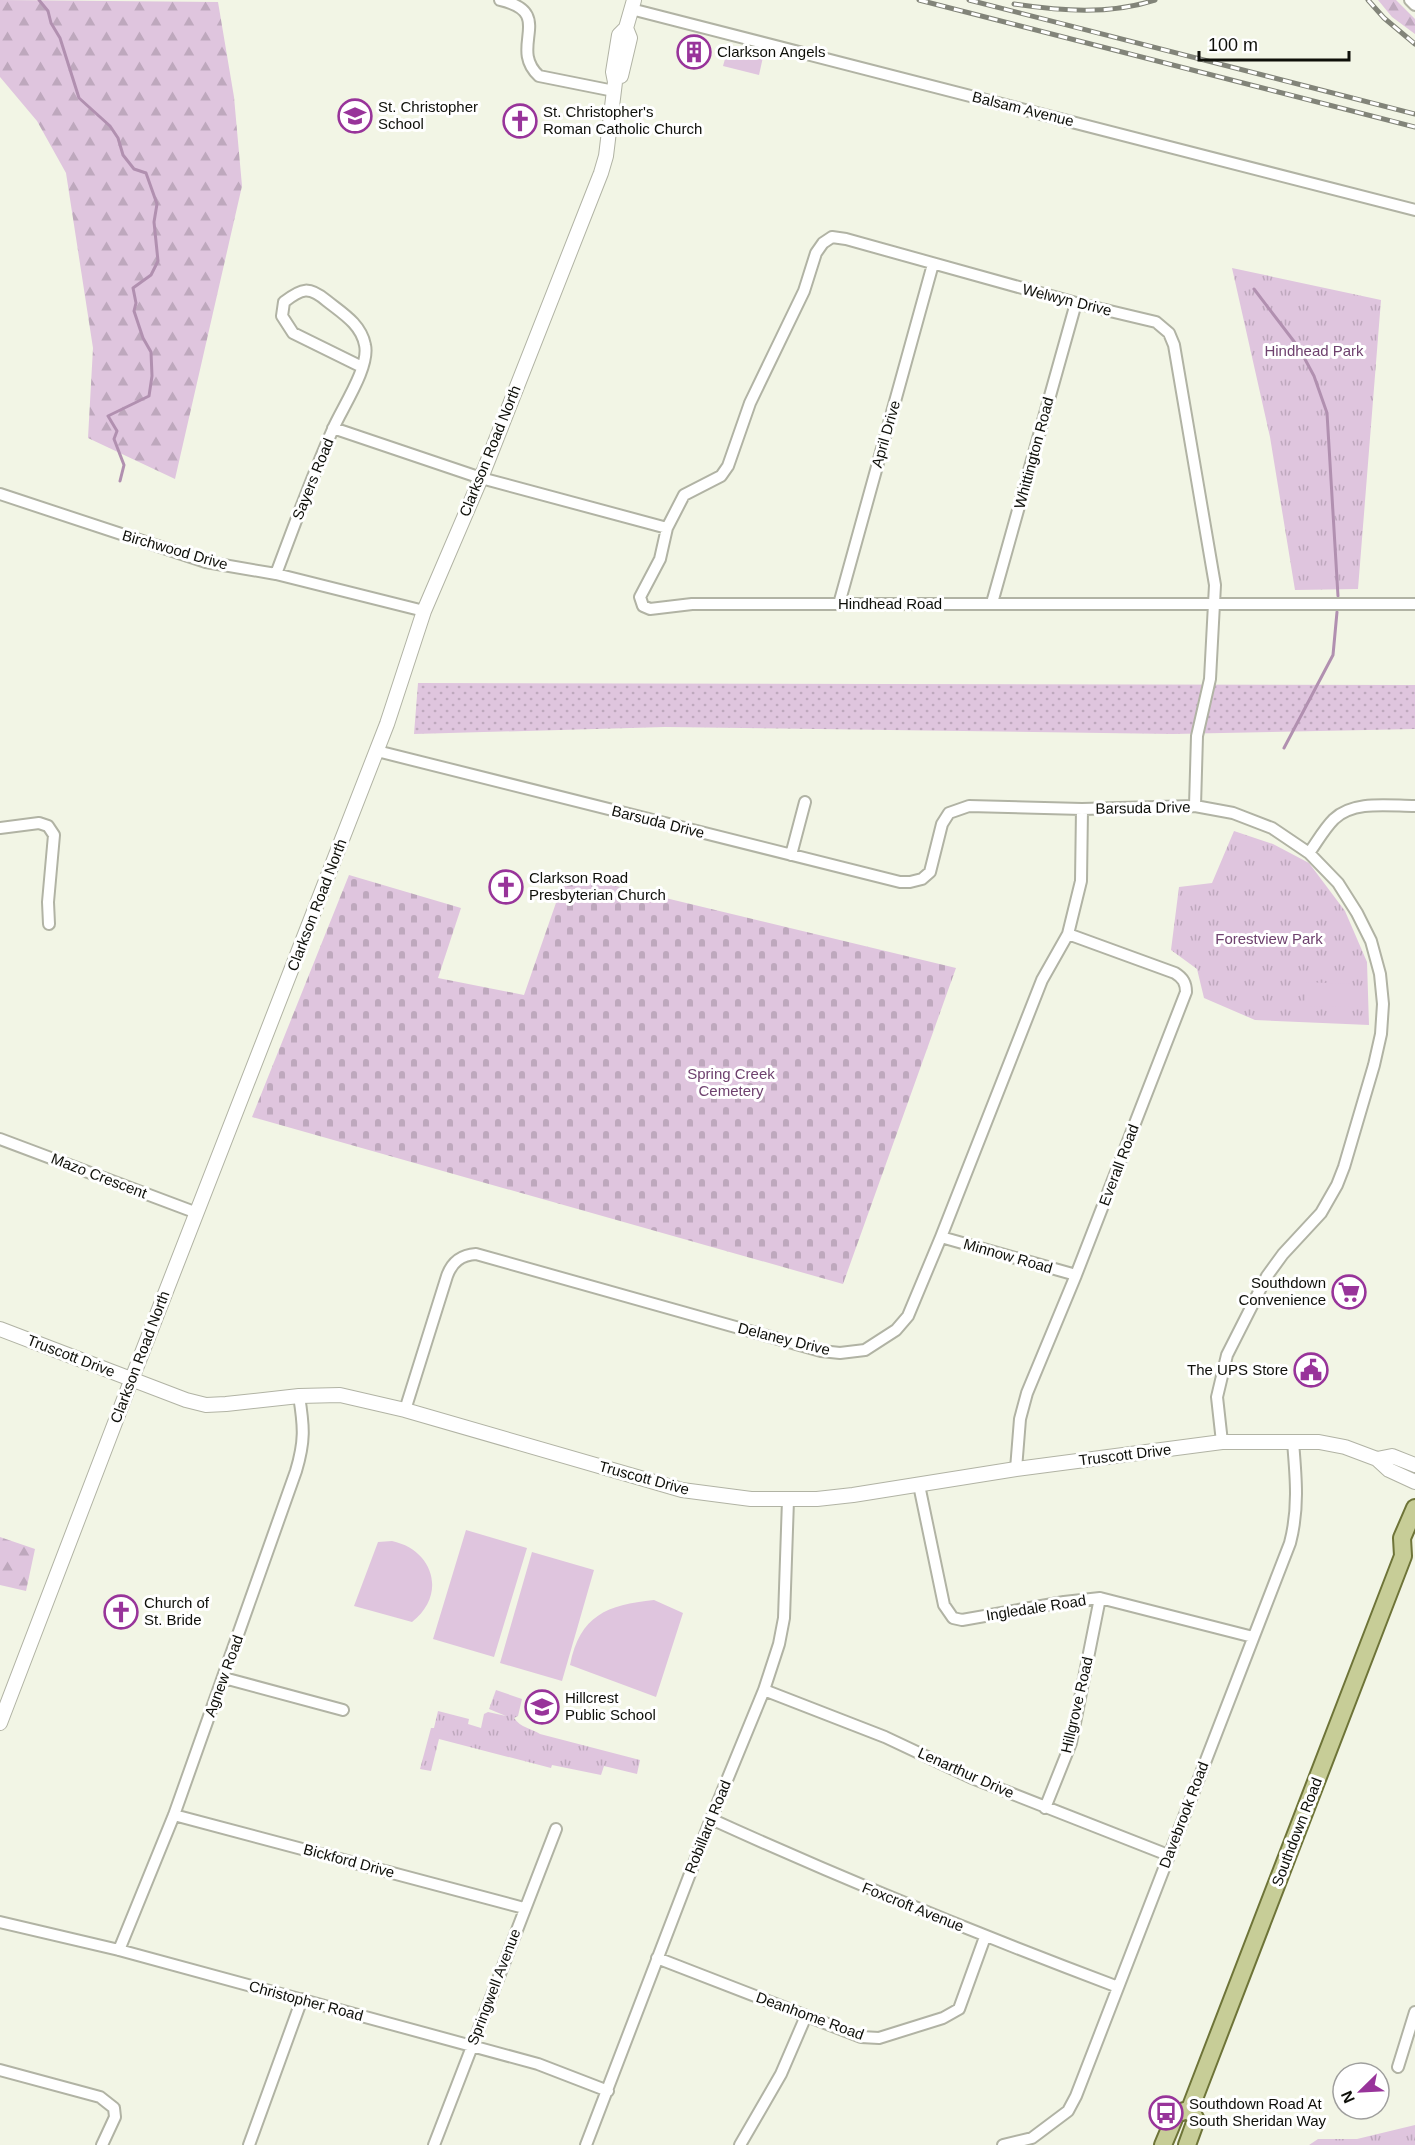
<svg xmlns="http://www.w3.org/2000/svg" width="1415" height="2145" font-family="Helvetica,sans-serif">
  <style>
    .grass { fill: url(#grass-dots) }
    .forest { fill: url(#forest-firs) }
    .cemetery { fill: url(#cemetery-stones) }
    .park { fill: url(#park-tufts) }
    .garden { fill: #dfc5de }
    .lines { fill: none; stroke-linecap: round; stroke-linejoin: round }
    .stream { stroke: #b190b0; stroke-width: 3 }
    .minor-casing { stroke: #b1b3a4; stroke-width: 14 }
    .tertiary-casing { stroke: #b1b3a4; stroke-width: 16 }
    .primary-casing { stroke: #6e7438; stroke-width: 20 }
    .minor { stroke: #fff; stroke-width: 10 }
    .tertiary { stroke: #fff; stroke-width: 14 }
    .primary { stroke: #c7cd97; stroke-width: 16 }
    .rail-casing { stroke: #828479; stroke-width: 5 }
    .rail { stroke: #fff; stroke-width: 3; stroke-dasharray: 9; stroke-linecap: butt }
    .labels { text-anchor: middle; stroke-width: 6; stroke-linejoin: round; paint-order: stroke }
    .poi-label { font-size: 15px; fill: #0e0f09; stroke: #fff; text-anchor: start }
    .street-label { font-size: 15px; fill: #0e0f09; stroke: #fff }
    .park-label { font-size: 15px; fill: #6e416e; stroke: #fff }
  </style>
  <defs>
    <pattern id="grass-dots" width="8" height="8" patternUnits="userSpaceOnUse" patternTransform="scale(1.5)"><rect width="8" height="8" fill="#dfc5de"/><path d="M2 2h.1M6 6h.1" fill="none" stroke="#bea8bd" stroke-width="1.8" stroke-linecap="round"/></pattern>
    <pattern id="forest-firs" width="22" height="20" patternUnits="userSpaceOnUse" patternTransform="scale(1.5)"><rect width="22" height="20" fill="#dfc5de"/><path d="M5 1l3.5 6h-7zM16 11l3.5 6h-7z" fill="#bea8bd"/></pattern>
    <pattern id="cemetery-stones" width="16" height="16" patternUnits="userSpaceOnUse" patternTransform="scale(1.5)"><rect width="16" height="16" fill="#dfc5de"/><path d="M2 7V4a2 2 0 0 1 4 0v3zM10 15v-3a2 2 0 0 1 4 0v3z" fill="#bea8bd"/></pattern>
    <pattern id="park-tufts" width="24" height="20" patternUnits="userSpaceOnUse" patternTransform="scale(1.5)"><rect width="24" height="20" fill="#dfc5de"/><path d="M3 7l-1-3M5 7V3M7 7l1-3M15 17l-1-3M17 17v-4M19 17l1-3" fill="none" stroke="#bea8bd"/></pattern>
  </defs>
  <rect width="100%" height="100%" fill="#f2f5e5"/>
  <path class="grass" d="M418,683L1415,685V729L1173,734L665,727L414,734Z"/>
  <path class="forest" d="M0,0L218,2L234,97L242,186L175,479L88,438L93,348L66,173L37,121L0,77Z
    M1378,0H1396L1415,19V34L1392,17Z
    M0,1537L35,1549L26,1591L0,1585Z"/>
  <path class="cemetery" d="M566,874L956,968L843,1284L252,1117L349,875L461,908L438,978L524,995Z"/>
  <path class="park" d="M1232,268L1381,300L1358,589L1295,590L1270,437Z
    M1234,831L1273,844L1309,863L1345,911L1367,962L1369,1025L1255,1020L1204,998L1197,969L1171,950L1179,887L1212,883Z
    M496,1690L522,1699L518,1716L514,1718C521,1728 531,1728 540,1734L640,1760L637,1774L604,1766L601,1775L552,1765L551,1768L439,1739L431,1771L420,1769L431,1728H434L438,1711L469,1719L468,1724L481,1728L484,1714L488,1712L506,1716L489,1709Z
    M1415,2125V2145H1309L1318,2139H1357Z"/>
  <path class="garden" d="M728,48L763,57L759,75L723,66Z
    M1305,982L1350,984V1007L1305,1006Z
    M466,1530L527,1548L494,1657L433,1639Z
    M392,1541C434,1550 447,1595 412,1622L354,1606L378,1542Z
    M532,1552L594,1570L562,1681L500,1663Z
    M654,1600L683,1613L656,1697L570,1665C580,1615 607,1605 654,1600Z"/>
  <g class="lines">
    <path class="stream" d="M39,0L48,11L51,23L60,38L79,98L110,126L118,138L123,155L134,169L146,173L157,204L154,222L158,261L151,275L133,288L136,303L134,311L143,338L151,352L152,376L149,396L108,416L117,431L114,439L124,465L120,481
      M1254,289L1299,348L1314,376L1327,413L1338,596
      M1284,748L1333,655L1337,612"/>
    <defs>
      <path id="minor" d="M500,0C557,13 507,47 539,76L614,91
        M1410,0L1415,5
        M631,9L1415,210
        M333,428L481,478L667,528
        M0,494L206,562L276,574L424,611
        M276,574C294,526 312,476 333,429C342,408 370,367 365,345C361,324 342,313 327,301C309,286 302,288 284,302L282,316L293,333L362,367
        M992,603L1076,303
        M839,604L933,264
        M377,751L900,882H910L922,879L930,872L942,824L949,813L969,806L1082,809L1195,806L1233,813L1272,828L1309,853L1338,883L1357,913L1371,941L1380,974L1383,1004L1381,1034L1374,1065L1344,1167L1337,1185L1321,1213L1283,1254L1267,1276L1227,1355L1217,1397L1222,1442
        M1195,806L1197,736L1210,679L1215,585L1174,345L1169,333L1156,322L1076,303L846,239L832,237L823,243L816,253L804,291L750,403L728,466L721,476L684,495L667,528L660,559L640,597L643,606L650,609L692,604H1415
        M0,828L39,823L48,826L54,835L48,902L49,924
        M1309,853C1317,842 1324,829 1334,819C1354,800 1389,806 1415,806
        M791,855L805,802
        M0,1139L197,1213
        M941,1237L1076,1275
        M405,1410L447,1276C452,1262 461,1255 476,1254L821,1351L840,1353L865,1350L896,1330L908,1316L941,1237L1042,980L1068,934L1081,881L1082,809
        M1016,1469L1020,1419L1027,1393L1076,1275L1186,992C1186,983 1183,978 1175,973L1068,934
        M919,1485L944,1605L953,1618L962,1620L1064,1602L1100,1598L1253,1637
        M224,1678L343,1710
        M764,1690L885,1737L972,1778L1168,1855
        M1045,1808L1071,1743L1100,1598
        M174,1815L524,1908
        M711,1819C845,1880 980,1935 1118,1987
        M0,1922L119,1950L538,2064L608,2091
        M119,1950L174,1815L296,1471C305,1441 304,1427 299,1396
        M657,1958L861,2037L879,2038L943,2018L959,2009L985,1937
        M1398,2067L1415,2012
        M0,2070L100,2097L114,2108L115,2117L102,2145
        M249,2145L302,1999
        M434,2145L556,1829
        M586,2145L711,1819L764,1690L779,1644L784,1618L788,1500
        M740,2145L781,2074L806,2016
        M1003,2145L1032,2138L1068,2111L1076,2096L1290,1543C1299,1509 1296,1477 1293,1442"/>
      <path id="tertiary" d="M621,76L630,38L626,28
        M0,1329L186,1400L206,1405L226,1404L299,1396L340,1395L405,1410L682,1490L751,1499H817L853,1495L1016,1469L1222,1442H1319L1345,1447L1377,1459L1389,1470L1415,1482
        M1377,1459L1392,1456L1415,1465
        M0,1723L126,1394L387,724L424,611L481,478L601,173L606,156L615,82L613,72L619,35L626,28L634,0"/>
      <path id="primary" d="M1163,2145L1176,2114L1190,2109
        M1187,2145L1196,2120L1190,2109L1403,1556L1402,1538L1415,1508"/>
    </defs>
    <use href="#minor" class="minor-casing"/>
    <use href="#tertiary" class="tertiary-casing"/>
    <use href="#primary" class="primary-casing"/>
    <use href="#minor" class="minor"/>
    <use href="#tertiary" class="tertiary"/>
    <use href="#primary" class="primary"/>
    <defs>
      <path id="rail" d="M919,0L1415,127
        M969,0L1415,114
        M1368,0L1384,18L1415,44
        M1014,4C1061,11 1109,15 1155,0"/>
    </defs>
    <use href="#rail" class="rail-casing"/>
    <use href="#rail" class="rail"/>
  </g>
  <defs>
    <symbol id="building-ring" viewBox="-11 -11 22 22"><circle r="9.5" fill="#fff" stroke="#98349a" stroke-width="1.5"/><path d="M-4-6H4V6H1V3H-1V6H-4ZM-2.5-4.3h1.7v1.8h-1.7ZM.8-4.3h1.7v1.8H.8ZM-2.5-1h1.7V.8h-1.7ZM.8-1h1.7V.8H.8Z" fill="#98349a"/></symbol>
    <symbol id="school-ring" viewBox="-11 -11 22 22"><circle r="9.5" fill="#fff" stroke="#98349a" stroke-width="1.5"/><path d="M0-5L7-2L0 1L-7-2ZM-4 1L0 2.5L4 1V4Q0 6-4 4Z" fill="#98349a"/></symbol>
    <symbol id="church-ring" viewBox="-11 -11 22 22"><circle r="9.5" fill="#fff" stroke="#98349a" stroke-width="1.5"/><path d="M-1.2-6h2.4v3.5h3.3v2.4h-3.3V6h-2.4V-.1h-3.3v-2.4h3.3Z" fill="#98349a"/></symbol>
    <symbol id="supermarket-ring" viewBox="-11 -11 22 22"><circle r="9.5" fill="#fff" stroke="#98349a" stroke-width="1.5"/><path d="M-6-5.5h2.5l.6 2H6L4.5 2H-2.5L-4.4-4H-6ZM-1.5 3.2a1.3 1.3 0 1 0 .1 0ZM3 3.2a1.3 1.3 0 1 0 .1 0Z" fill="#98349a"/></symbol>
    <symbol id="civic-ring" viewBox="-11 -11 22 22"><circle r="9.5" fill="#fff" stroke="#98349a" stroke-width="1.5"/><path d="M-.6-6.5H3V-4.5H.6V-3L4-1V1h2V6H-6V1h2V-1L-.6-3ZM-1.2 2.5V6h2.4V2.5Z" fill="#98349a"/></symbol>
    <symbol id="bus-ring" viewBox="-11 -11 22 22"><circle r="9.5" fill="#fff" stroke="#98349a" stroke-width="1.5"/><path d="M-5-6H5V4H4V6H2V4H-2V6H-4V4H-5ZM-3.5-4V0h7V-4ZM-3.5 1.2v1.5H-2V1.2ZM2 1.2v1.5H3.5V1.2Z" fill="#98349a"/></symbol>
  </defs>
  <g fill-rule="evenodd">
    <use href="#building-ring" x="675" y="33" width="38" height="38"/>
    <use href="#school-ring" x="336" y="97" width="38" height="38"/>
    <use href="#church-ring" x="501" y="102" width="38" height="38"/>
    <use href="#church-ring" x="487" y="868" width="38" height="38"/>
    <use href="#supermarket-ring" x="1330" y="1273" width="38" height="38"/>
    <use href="#civic-ring" x="1292" y="1351" width="38" height="38"/>
    <use href="#church-ring" x="102" y="1593" width="38" height="38"/>
    <use href="#school-ring" x="523" y="1688" width="38" height="38"/>
    <use href="#bus-ring" x="1147" y="2094" width="38" height="38"/>
  </g>
  <g class="labels">
    <g class="poi-label">
      <text x="717" y="57">Clarkson Angels</text>
      <text x="378" y="112">St. Christopher<tspan x="378" dy="17">School</tspan></text>
      <text x="543" y="117">St. Christopher's<tspan x="543" dy="17">Roman Catholic Church</tspan></text>
      <text x="529" y="883">Clarkson Road<tspan x="529" dy="17">Presbyterian Church</tspan></text>
      <text x="1326" y="1288" text-anchor="end">Southdown<tspan x="1326" dy="17">Convenience</tspan></text>
      <text x="1288" y="1375" text-anchor="end">The UPS Store</text>
      <text x="144" y="1608">Church of<tspan x="144" dy="17">St. Bride</tspan></text>
      <text x="565" y="1703">Hillcrest<tspan x="565" dy="17">Public School</tspan></text>
      <text x="1189" y="2109">Southdown Road At<tspan x="1189" dy="17">South Sheridan Way</tspan></text>
    </g>
    <g class="street-label">
      <text transform="translate(1023 109) rotate(14)" y="5">Balsam Avenue</text>
      <text transform="translate(1067 300) rotate(14)" y="5">Welwyn Drive</text>
      <text transform="translate(886 434) rotate(-74)" y="5">April Drive</text>
      <text transform="translate(490 451) rotate(-68)" y="5">Clarkson Road North</text>
      <text transform="translate(1034 453) rotate(-75)" y="5">Whittington Road</text>
      <text transform="translate(313 479) rotate(-68)" y="5">Sayers Road</text>
      <text transform="translate(175 550) rotate(16)" y="5">Birchwood Drive</text>
      <text x="890" y="609">Hindhead Road</text>
      <text transform="translate(1143 808) rotate(-1)" y="5">Barsuda Drive</text>
      <text transform="translate(658 822) rotate(14)" y="5">Barsuda Drive</text>
      <text transform="translate(317 905) rotate(-69)" y="5">Clarkson Road North</text>
      <text transform="translate(1119 1165) rotate(-69)" y="5">Everall Road</text>
      <text transform="translate(99 1176) rotate(21)" y="5">Mazo Crescent</text>
      <text transform="translate(1008 1256) rotate(16)" y="5">Minnow Road</text>
      <text transform="translate(784 1339) rotate(14)" y="5">Delaney Drive</text>
      <text transform="translate(71 1356) rotate(21)" y="5">Truscott Drive</text>
      <text transform="translate(140 1357) rotate(-69)" y="5">Clarkson Road North</text>
      <text transform="translate(1125 1455) rotate(-7)" y="5">Truscott Drive</text>
      <text transform="translate(644 1478) rotate(15)" y="5">Truscott Drive</text>
      <text transform="translate(1036 1608) rotate(-9)" y="5">Ingledale Road</text>
      <text transform="translate(224 1676) rotate(-70)" y="5">Agnew Road</text>
      <text transform="translate(1077 1705) rotate(-77)" y="5">Hillgrove Road</text>
      <text transform="translate(966 1773) rotate(24)" y="5">Lenarthur Drive</text>
      <text transform="translate(1184 1815) rotate(-69)" y="5">Davebrook Road</text>
      <text transform="translate(708 1827) rotate(-68)" y="5">Robillard Road</text>
      <text transform="translate(1297 1832) rotate(-69)" y="5">Southdown Road</text>
      <text transform="translate(349 1861) rotate(15)" y="5">Bickford Drive</text>
      <text transform="translate(913 1907) rotate(22)" y="5">Foxcroft Avenue</text>
      <text transform="translate(494 1987) rotate(-69)" y="5">Springwell Avenue</text>
      <text transform="translate(306 2001) rotate(15)" y="5">Christopher Road</text>
      <text transform="translate(810 2016) rotate(20)" y="5">Deanhome Road</text>
    </g>
    <g class="park-label">
      <text x="1314" y="356">Hindhead Park</text>
      <text x="1269" y="944">Forestview Park</text>
      <text x="731" y="1079">Spring Creek<tspan x="731" dy="17">Cemetery</tspan></text>
    </g>
  </g>
  <g transform="translate(1361 2091) rotate(246)"><circle r="28" fill="#ffffff" stroke="#9f9f9d" stroke-width="1.5"/>
  <path d="M0-4.5L10 22L0 15L-10 22Z" fill="#98349a"/>
  <text y="-9" font-size="16" font-weight="bold" text-anchor="middle" fill="#0e0f09">N</text>
  </g>
  <path d="M1199 51v9h150v-9" fill="none" stroke="#0e0f09" stroke-width="3"/>
  <text x="1208" y="51" font-size="18" fill="#0e0f09" stroke="#ffffff" stroke-width="4.5" paint-order="stroke">100 m</text>
</svg>
